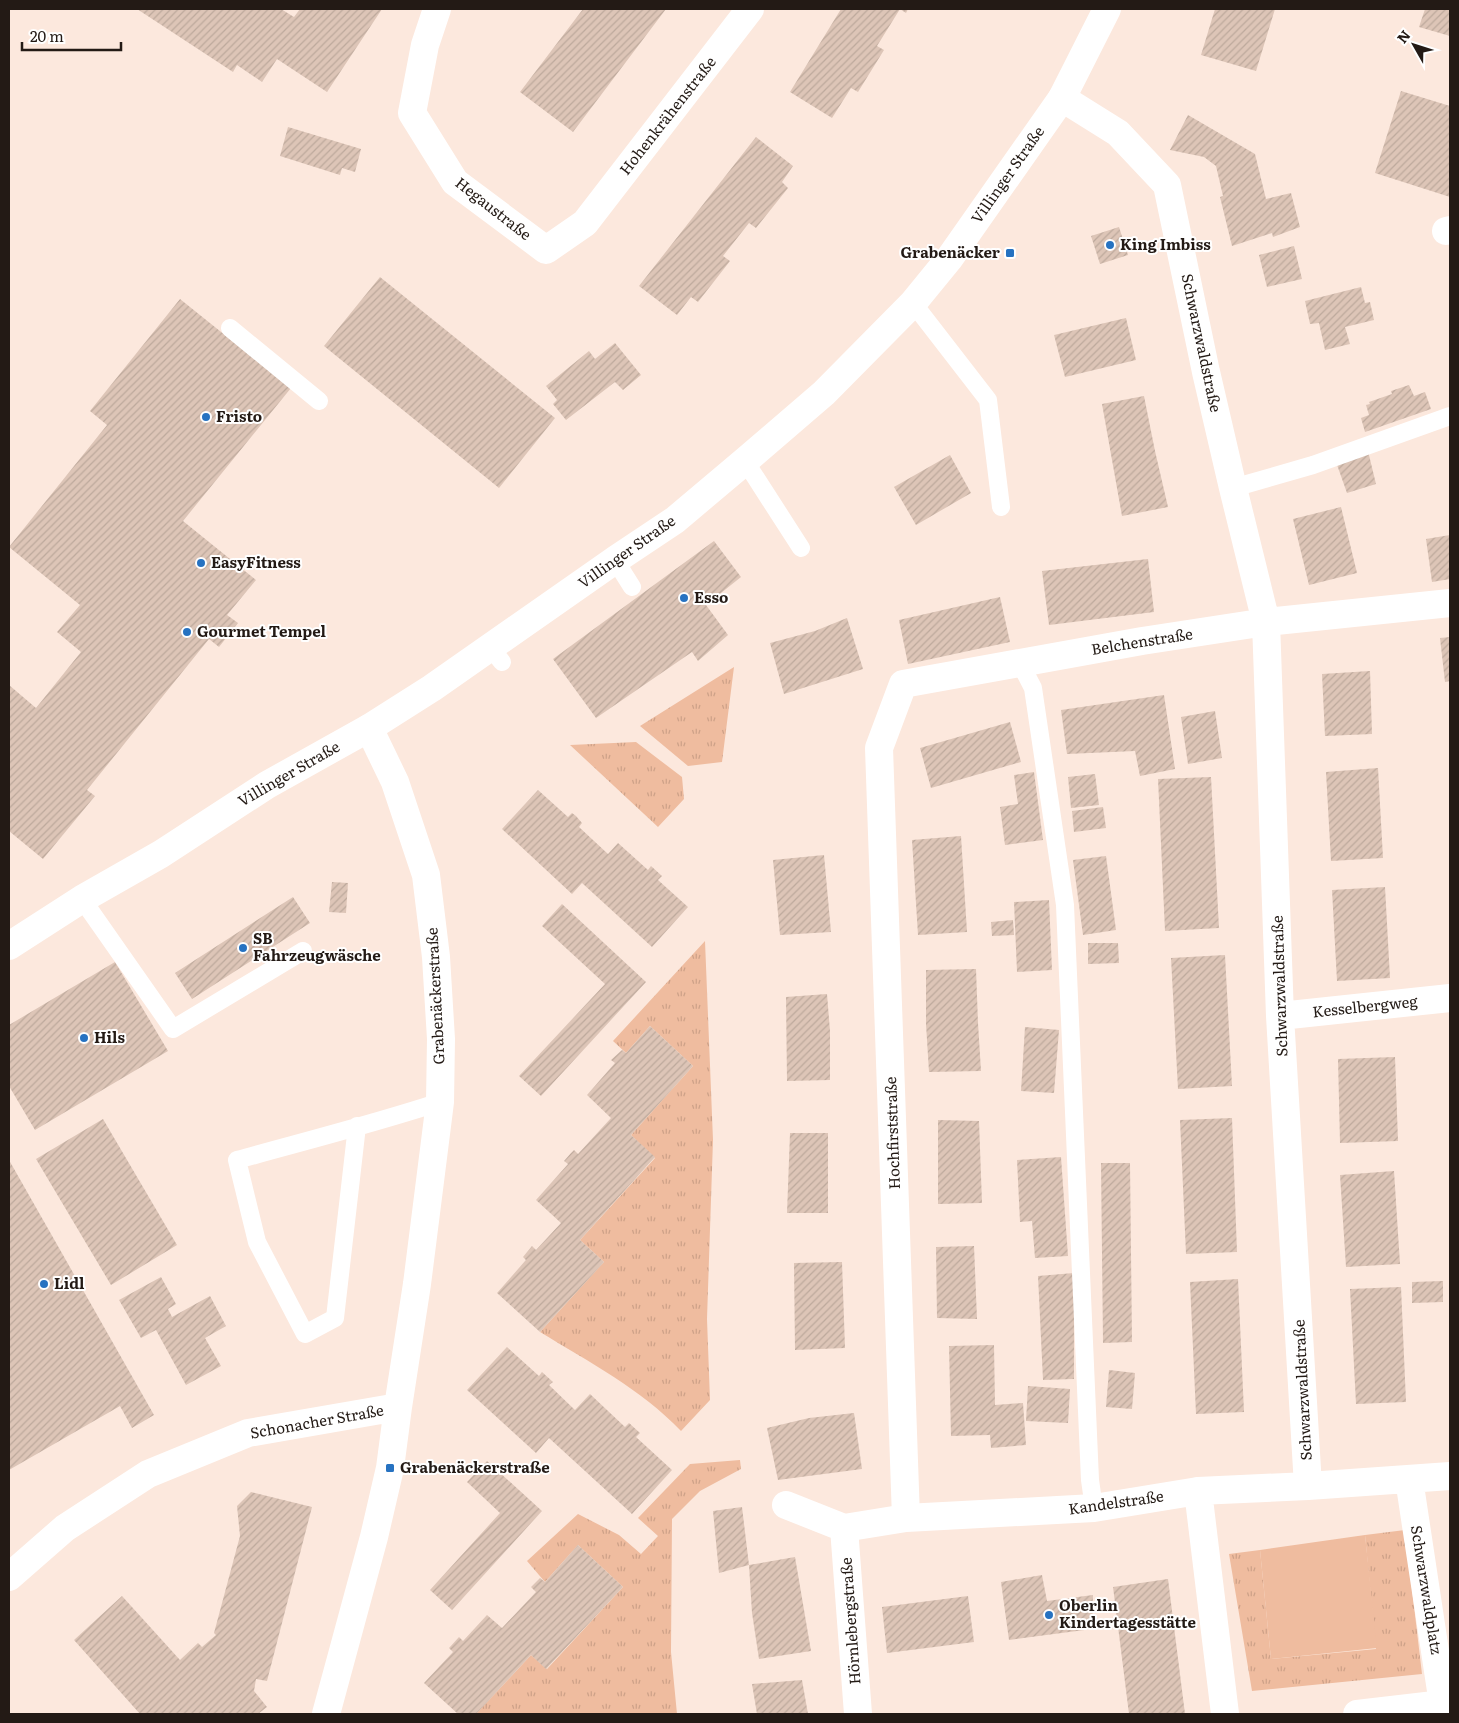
<svg xmlns="http://www.w3.org/2000/svg" width="1459" height="1723" font-family="Literata,serif">
  <style>
    .grass { fill: url(#grass-tufts) }
    .pitch { fill: #efbc9f }
    .building { fill: url(#building-hatch) }
    .lines { fill: none; stroke-linecap: round; stroke-linejoin: round }
    .service { stroke: #fff; stroke-width: 18 }
    .minor { stroke: #fff; stroke-width: 28 }
    .secondary { stroke: #fff; stroke-width: 28 }
    .poi-dot { fill: #2672c1; stroke: #fff; stroke-width: 2 }
    .labels { text-anchor: middle; stroke-width: 4; stroke-linejoin: round; paint-order: stroke }
    .street-label { font-size: 15px; fill: #231a15; stroke: #fff }
    .poi-label { font-size: 15px; font-weight: bold; fill: #231a15; stroke: #fff; text-anchor: start }
  </style>
  <defs>
    <pattern id="grass-tufts" width="24" height="20" patternUnits="userSpaceOnUse" patternTransform="scale(1.25)"><rect width="24" height="20" fill="#efbc9f"/><path d="M3 7l-1-3M5 7V3M7 7l1-3M15 17l-1-3M17 17v-4M19 17l1-3" fill="none" stroke="#cda188"/></pattern>
    <pattern id="building-hatch" width="6" height="6" patternUnits="userSpaceOnUse" patternTransform="scale(1.25)"><rect width="6" height="6" fill="#ddc5b7"/><path d="M-1 1l2-2M0 6l6-6M5 7l2-2" fill="none" stroke="#bda99c"/></pattern>
  </defs>
  <rect width="100%" height="100%" fill="#fce8dd"/>
  <path class="grass" d="M734,667L722,762L688,766L640,726Z
    M636,742L682,777L684,799L658,827L570,745Z
    M705,941L713,1140L707,1319L710,1400L681,1431C641,1389 589,1362 540,1332L604,1262L580,1240L655,1158L631,1135L693,1066L650,1026L626,1053L613,1041Z
    M740,1460L741,1469L700,1491L672,1519L671,1652L677,1714H476L531,1655L547,1669L623,1587L578,1545L545,1582L527,1561L578,1514L619,1535L641,1554L658,1536L638,1518L690,1464Z
    M1405,1530L1422,1674L1252,1691L1229,1554L1260,1550L1271,1659L1376,1649L1365,1535Z"/>
  <path class="pitch" d="M1365,1535L1377,1648L1271,1659L1260,1550Z"/>
  <path class="building" d="M137,9H281L294,17L300,9H382L327,92L277,59L262,82L237,65L233,72Z
    M583,9H666L573,132L520,92Z
    M841,9H908L906,13L900,9L877,46L884,50L858,92L851,88L832,118L790,92Z
    M1215,9H1275L1256,71L1201,55Z
    M1425,9H1450V36L1419,27Z
    M1401,91L1450,106V197L1375,173Z
    M1188,115L1255,154L1266,199L1291,193L1300,227L1273,237L1272,233L1232,246L1220,197L1223,196L1216,166L1204,157L1170,150Z
    M288,127L361,149L355,172L342,168L340,175L280,156Z
    M756,137L793,166L782,182L788,188L756,228L749,223L723,256L730,261L698,302L691,297L677,315L639,286Z
    M1119,227L1128,255L1100,264L1091,236Z
    M1294,246L1302,279L1267,287L1259,255Z
    M380,277L555,418L499,488L324,346Z
    M1361,287L1365,303L1370,302L1374,320L1345,327L1350,344L1325,350L1319,323L1310,324L1305,301Z
    M180,299L291,388L183,521L256,580L227,615L238,623L219,647L209,639L87,790L95,796L43,859L9,831V685L36,708L81,652L57,632L80,605L9,547L107,425L90,411Z
    M1126,318L1136,360L1065,377L1054,335Z
    M615,343L641,375L623,390L615,382L566,420L553,404L557,400L546,386L589,351L595,359Z
    M1409,385L1414,396L1425,392L1431,409L1365,432L1361,418L1369,415L1366,405L1370,404L1369,402L1392,394L1391,391Z
    M1144,396L1155,451L1168,507L1122,516L1102,404Z
    M1368,451L1376,484L1347,493L1336,462Z
    M950,455L971,493L916,525L894,487Z
    M1341,507L1357,573L1309,585L1293,519Z
    M1450,535V579L1432,582L1426,539Z
    M714,541L741,577L706,605L728,635L698,661L692,652L596,718L553,659Z
    M1148,559L1154,612L1049,625L1042,571Z
    M1000,597L1010,642L908,664L899,620Z
    M847,618L863,669L784,694L770,643L815,631Z
    M1450,637V681L1445,682L1440,638Z
    M1370,671L1372,734L1325,736L1322,674Z
    M1164,695L1175,769L1140,776L1135,751L1067,754L1061,710Z
    M1215,711L1222,758L1188,764L1181,717Z
    M1010,722L1021,762L931,788L920,748Z
    M1378,768L1383,858L1331,861L1326,772Z
    M1034,772L1043,840L1005,845L1000,807L1018,804L1014,775Z
    M1095,774L1099,805L1071,808L1068,777Z
    M1211,777L1219,928L1165,931L1158,779Z
    M538,790L568,817L572,813L576,816L582,823L579,827L608,854L618,843L648,870L651,866L662,876L658,880L688,907L652,947L582,883L572,894L502,829Z
    M1103,807L1106,828L1074,832L1072,811Z
    M961,836L967,932L918,935L912,840Z
    M824,855L831,932L780,935L773,860Z
    M1106,856L1116,930L1083,935L1073,860Z
    M332,882L348,883L346,913L329,912Z
    M1385,887L1390,978L1337,981L1332,890Z
    M293,897L310,923L192,999L175,973Z
    M1049,900L1052,970L1017,972L1014,902Z
    M562,904L646,982L541,1096L519,1076L605,984L542,926Z
    M1013,920L1014,935L992,936L991,922Z
    M1088,943H1118L1119,963L1088,964Z
    M1225,955L1232,1086L1178,1089L1171,958Z
    M115,962L168,1051L35,1130L9,1086V1025Z
    M976,969L978,1023L981,1071L929,1072L926,1024V970Z
    M827,994L830,1031V1080L787,1081L786,997Z
    M650,1026L693,1066L631,1135L655,1157L580,1240L604,1262L540,1332L497,1293L526,1260L523,1257L532,1246L536,1250L561,1223L536,1200L568,1164L564,1161L571,1153L574,1150L578,1154L611,1118L587,1095L615,1063L611,1060L622,1050L626,1053Z
    M1025,1027L1059,1030L1054,1093L1021,1091Z
    M1395,1057L1398,1141L1340,1143L1338,1059Z
    M1232,1118L1237,1252L1186,1254L1180,1120Z
    M103,1119L177,1245L111,1285L36,1159Z
    M938,1120L979,1121L982,1203L938,1204Z
    M790,1133H828V1213H787Z
    M1061,1157L1068,1256L1035,1258L1032,1221L1020,1222L1017,1160Z
    M9,1160L154,1415L132,1428L120,1406L9,1470Z
    M1101,1163H1130L1132,1342L1103,1343Z
    M1394,1171L1400,1264L1346,1267L1340,1175Z
    M974,1246L977,1319L937,1318L936,1247Z
    M842,1262L845,1348L795,1350L794,1263Z
    M1074,1273V1379L1043,1380L1038,1276Z
    M161,1277L176,1304L168,1309L172,1317L210,1296L226,1326L205,1338L221,1366L186,1385L156,1330L141,1338L119,1300Z
    M1238,1279L1244,1412L1196,1414L1190,1282Z
    M1443,1281V1302L1412,1303V1282Z
    M1401,1287L1406,1402L1356,1404L1350,1289Z
    M994,1345L995,1405L1023,1403L1026,1445L991,1448L990,1435L951,1436L949,1346Z
    M507,1347L539,1376L542,1372L553,1382L549,1385L575,1410L590,1394L625,1427L629,1423L640,1433L636,1437L672,1470L632,1514L549,1438L536,1453L467,1390Z
    M1109,1370L1135,1373L1132,1409L1106,1407Z
    M1028,1386L1070,1389L1068,1423L1026,1421Z
    M854,1413L862,1469L778,1480L767,1428L809,1418Z
    M487,1461L542,1511L452,1610L430,1590L500,1513L467,1482Z
    M251,1492L312,1507L267,1681L256,1679L254,1691L267,1707L258,1714H140L74,1640L122,1596L180,1660L198,1643L202,1647L216,1635L214,1633L240,1536L237,1506Z
    M742,1507L749,1565L719,1573L713,1511Z
    M578,1545L623,1587L546,1669L531,1655L476,1714H458L424,1683L453,1652L449,1648L459,1637L463,1641L487,1615L502,1628L536,1592L531,1587L540,1578L545,1582Z
    M795,1557L811,1651L759,1659L752,1613L749,1565Z
    M1042,1575L1047,1601L1093,1595L1092,1629L1009,1640L1001,1582Z
    M1168,1579L1185,1714H1129L1113,1587Z
    M968,1596L974,1642L887,1653L882,1607Z
    M802,1680L808,1714H757L752,1684Z"/>
  <g class="lines">
    <path class="service" d="M913,303L988,400L1001,507
      M230,328L319,401
      M745,461L801,548
      M1233,488L1313,465L1450,416
      M615,560L632,587
      M491,648L502,662
      M1020,663L1033,688L1065,905L1090,1480L1094,1508
      M82,899L173,1029L303,951
      M357,1126L335,1318L305,1334L257,1242L237,1160C305,1141 373,1124 440,1102"/>
    <path class="minor" d="M437,9L425,45L412,113L455,182L546,250L585,223L750,9
      M1062,98L1118,133L1167,185L1206,372L1233,488L1266,622L1280,1016L1308,1486
      M1446,231L1450,230
      M1280,1016L1450,998
      M1198,1491L1225,1714
      M786,1505L844,1528L906,1518L1094,1508L1198,1491L1308,1486L1450,1476
      M906,1518L879,748L903,684L1142,641L1266,622L1450,603
      M844,1528L858,1714
      M9,1577L65,1528L148,1474L248,1433L398,1407
      M326,1714L374,1537L390,1468L398,1407L417,1284L440,1102L441,1039L436,957L426,875L395,782L369,728
      M1357,1714L1443,1704L1409,1479"/>
    <path class="secondary" d="M9,946L82,899L161,854L267,785L369,728L432,688L615,560L675,520L745,461L824,393L913,303L949,259L1062,98L1107,9"/>
  </g>
  <g class="poi-dot">
    <circle cx="1110" cy="245" r="5"/>
    <rect x="1005" y="248" width="10" height="10" rx="2.5"/>
    <circle cx="206" cy="417" r="5"/>
    <circle cx="201" cy="563" r="5"/>
    <circle cx="684" cy="598" r="5"/>
    <circle cx="187" cy="632" r="5"/>
    <circle cx="243" cy="948" r="5"/>
    <circle cx="84" cy="1038" r="5"/>
    <circle cx="44" cy="1284" r="5"/>
    <rect x="385" y="1463" width="10" height="10" rx="2.5"/>
    <circle cx="1049" cy="1615" r="5"/>
  </g>
  <g class="labels">
    <g class="street-label">
      <text transform="translate(668 116) rotate(-52)" y="5">Hohenkrähenstraße</text>
      <text transform="translate(1008 175) rotate(-55)" y="5">Villinger Straße</text>
      <text transform="translate(493 209) rotate(38)" y="5">Hegaustraße</text>
      <text transform="translate(1201 343) rotate(78)" y="5">Schwarzwaldstraße</text>
      <text transform="translate(627 552) rotate(-35)" y="5">Villinger Straße</text>
      <text transform="translate(1142 642) rotate(-9)" y="5">Belchenstraße</text>
      <text transform="translate(289 774) rotate(-30)" y="5">Villinger Straße</text>
      <text transform="translate(1280 986) rotate(-92)" y="5">Schwarzwaldstraße</text>
      <text transform="translate(436 996) rotate(-93)" y="5">Grabenäckerstraße</text>
      <text transform="translate(1365 1007) rotate(-6)" y="5">Kesselbergweg</text>
      <text transform="translate(893 1133) rotate(-92)" y="5">Hochfirststraße</text>
      <text transform="translate(1303 1390) rotate(-93)" y="5">Schwarzwaldstraße</text>
      <text transform="translate(317 1422) rotate(-10)" y="5">Schonacher Straße</text>
      <text transform="translate(1116 1503) rotate(-8)" y="5">Kandelstraße</text>
      <text transform="translate(1426 1590) rotate(81)" y="5">Schwarzwaldplatz</text>
      <text transform="translate(851 1621) rotate(-94)" y="5">Hörnlebergstraße</text>
    </g>
    <g class="poi-label">
      <text x="1120" y="250">King Imbiss</text>
      <text x="1000" y="258" text-anchor="end">Grabenäcker</text>
      <text x="216" y="422">Fristo</text>
      <text x="211" y="568">EasyFitness</text>
      <text x="694" y="603">Esso</text>
      <text x="197" y="637">Gourmet Tempel</text>
      <text x="253" y="944">SB<tspan x="253" dy="17">Fahrzeugwäsche</tspan></text>
      <text x="94" y="1043">Hils</text>
      <text x="54" y="1289">Lidl</text>
      <text x="400" y="1473">Grabenäckerstraße</text>
      <text x="1059" y="1611">Oberlin<tspan x="1059" dy="17">Kindertagesstätte</tspan></text>
    </g>
  </g>
  <rect width="1459" height="1723" fill="none" stroke="#231a15" stroke-width="20"/>
  <g transform="translate(1414 45) rotate(309)" stroke="#ffffff" stroke-width="4" paint-order="stroke">
  <path d="M0-4L9 19L0 12L-9 19Z" fill="#231a15"/>
  <text y="-8" font-size="14" font-weight="bold" text-anchor="middle" fill="#231a15">N</text>
  </g>
  <path d="M22 42v8h99v-8" fill="none" stroke="#231a15" stroke-width="2.5"/>
  <text x="30" y="42" font-size="15" fill="#231a15" stroke="#ffffff" stroke-width="4" paint-order="stroke">20 m</text>
</svg>
